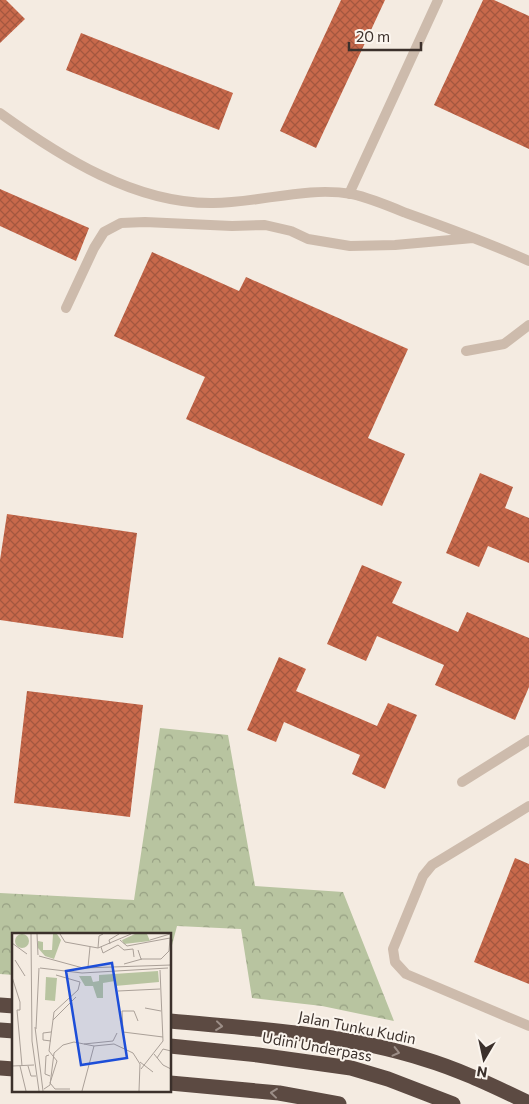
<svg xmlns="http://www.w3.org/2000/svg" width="529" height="1104" font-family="Commissioner,sans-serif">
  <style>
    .forest { fill: url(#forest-crowns) }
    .building { fill: url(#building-cross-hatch) }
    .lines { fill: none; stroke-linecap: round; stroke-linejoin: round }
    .lane { stroke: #cdbbac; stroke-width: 10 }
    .highway { stroke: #5c4a42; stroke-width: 15 }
    .oneway { stroke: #9c8e87 }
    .labels { text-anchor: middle; stroke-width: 4; stroke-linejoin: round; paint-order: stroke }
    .street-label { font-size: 15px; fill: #3b302b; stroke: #fbf5ee }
    .inset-road { fill: none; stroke: #aaa098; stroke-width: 1 }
    .view { fill: #1d4ed8; fill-opacity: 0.15; stroke: #1d4ed8; stroke-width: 2.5 }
    .inset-edge { fill: none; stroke: #3b302b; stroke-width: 2.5 }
  </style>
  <defs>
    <pattern id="forest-crowns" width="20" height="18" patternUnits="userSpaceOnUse" patternTransform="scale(1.25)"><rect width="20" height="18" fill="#b8c4a0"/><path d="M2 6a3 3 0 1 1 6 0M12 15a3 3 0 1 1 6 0" fill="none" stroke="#97a083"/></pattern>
    <pattern id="building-cross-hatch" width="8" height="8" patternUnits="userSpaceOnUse" patternTransform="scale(1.25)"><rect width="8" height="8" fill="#c8694b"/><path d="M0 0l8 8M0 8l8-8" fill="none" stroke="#a4573f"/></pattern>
  </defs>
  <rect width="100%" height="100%" fill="#f4ebe1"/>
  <path class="forest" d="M160,728L228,735L255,886L343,892L394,1021L322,1006L252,998L241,929L177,926L170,953V934H14V975L0,974V893L134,900Z"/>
  <path class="building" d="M0,0H6L25,19L0,43Z
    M341,0H385L316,148L280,131Z
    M483,0H494L529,16V149L434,105Z
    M81,33L233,93L219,130L66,70Z
    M0,189L89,228L76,261L0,226Z
    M152,252L239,291L246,277L408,349L368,438L405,454L382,506L186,419L205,377L114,336Z
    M480,473L513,487L505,508L529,518V563L488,546L479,567L446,553Z
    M7,514L137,533L123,638L0,620V560Z
    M362,565L402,582L392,603L458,632L467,612L529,638V687L515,720L435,685L444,665L377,636L366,661L327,644Z
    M279,657L306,669L296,691L377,726L388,703L417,715L385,789L352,774L360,755L284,722L276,742L247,730Z
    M27,691L143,705L130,817L14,803Z
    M515,858L529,864V984L474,962Z"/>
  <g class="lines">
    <path class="lane" d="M0,113C61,157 135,204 213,203C260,203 305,186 352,194C370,198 389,206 406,213C448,228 489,243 529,261
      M349,194L438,0
      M66,308L94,248L104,232L121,223L145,222L232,226L265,225L291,231L308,239L350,246L395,245L473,238
      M466,351L504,344L529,325
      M462,782L529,740
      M529,806L432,865L423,876L393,949L395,962L406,974L529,1026"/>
    <path class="highway" d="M0,1005L14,1006
      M170,1021C254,1029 343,1033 424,1059C461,1070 495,1087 529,1103
      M0,1030L14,1031
      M170,1046L258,1055L351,1068L388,1079L453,1104
      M0,1068L14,1069
      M170,1083L279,1093L339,1104"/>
  </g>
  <defs><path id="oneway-chevron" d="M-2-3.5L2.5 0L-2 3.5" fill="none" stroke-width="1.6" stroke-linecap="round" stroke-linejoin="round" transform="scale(1.25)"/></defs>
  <g class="oneway">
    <use href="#oneway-chevron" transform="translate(219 1026) rotate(6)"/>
    <use href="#oneway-chevron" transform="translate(396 1052) rotate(14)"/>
    <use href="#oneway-chevron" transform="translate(274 1093) rotate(-174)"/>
  </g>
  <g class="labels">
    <g class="street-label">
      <text transform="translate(357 1028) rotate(11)" y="5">Jalan Tunku Kudin</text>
      <text transform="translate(317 1047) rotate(10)" y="5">Udini Underpass</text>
    </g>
  </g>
  <g transform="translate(12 933)">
    <rect width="159" height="159" fill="#f4ebe1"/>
    <path d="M41,1H45L49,7L42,26L33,23L26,15V8L31,9V17H40ZM123,1H135L138,8L112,11L110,7ZM3 8a7 7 0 1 1 14 0a7 7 0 1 1-14 0Z" fill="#b8c4a0"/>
    <path d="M146,38L147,49L103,53V48L91,50V65H85L81,53H73L67,43H79L81,49L87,48V42Z" fill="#b8c4a0"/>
    <path d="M34,44L45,45L43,68L33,67Z" fill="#b8c4a0"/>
    <path class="inset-road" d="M19,1L20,108L27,158M25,1L26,22M48,1L53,9L86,15L119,1M108,7L115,13L158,5L157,18L149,26H129L126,17M138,7L158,1M0,10L15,21M98,11L97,7L107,1M89,14L91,20L106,12L112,17L121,16L122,24M86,15L87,3L91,1M27,23L71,35L159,32M3,27L13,43M112,31L130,26M76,34L78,14M28,35L70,40L156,35M44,42L68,49L66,57L42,79L37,118L45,128L38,150L43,156H58M0,44L8,69V77H5L10,133M106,58L148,56M133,75L149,78M41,87L64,64M126,88L122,78H110L111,99L151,104M23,94L31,158M24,96L27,35M39,108L31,107V100L39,99M72,111L101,108L105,100M142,121L151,132L159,136M37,122L34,123L33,141L38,143M145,125L151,116L159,118M128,129L141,139M0,133L22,132M8,133L14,158M16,133L19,143H24M129,136L151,108L148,37M32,156L38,152L42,120L51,112L62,109L82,113L102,111L121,120L128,131L127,158M70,158L82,113"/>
    <path class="view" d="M100,30L115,125L69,132L54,38Z"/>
    <rect width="159" height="159" class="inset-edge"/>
  </g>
  <g transform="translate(484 1059) rotate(189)" stroke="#fbf5ee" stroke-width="4" paint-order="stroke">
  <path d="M0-4L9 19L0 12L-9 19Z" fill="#3b302b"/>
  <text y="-8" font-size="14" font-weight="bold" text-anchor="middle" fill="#3b302b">N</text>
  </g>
  <path d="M349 42v8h72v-8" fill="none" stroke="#3b302b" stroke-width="2.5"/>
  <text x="356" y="42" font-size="15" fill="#3b302b" stroke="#fbf5ee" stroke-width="4" paint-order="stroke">20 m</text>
</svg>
